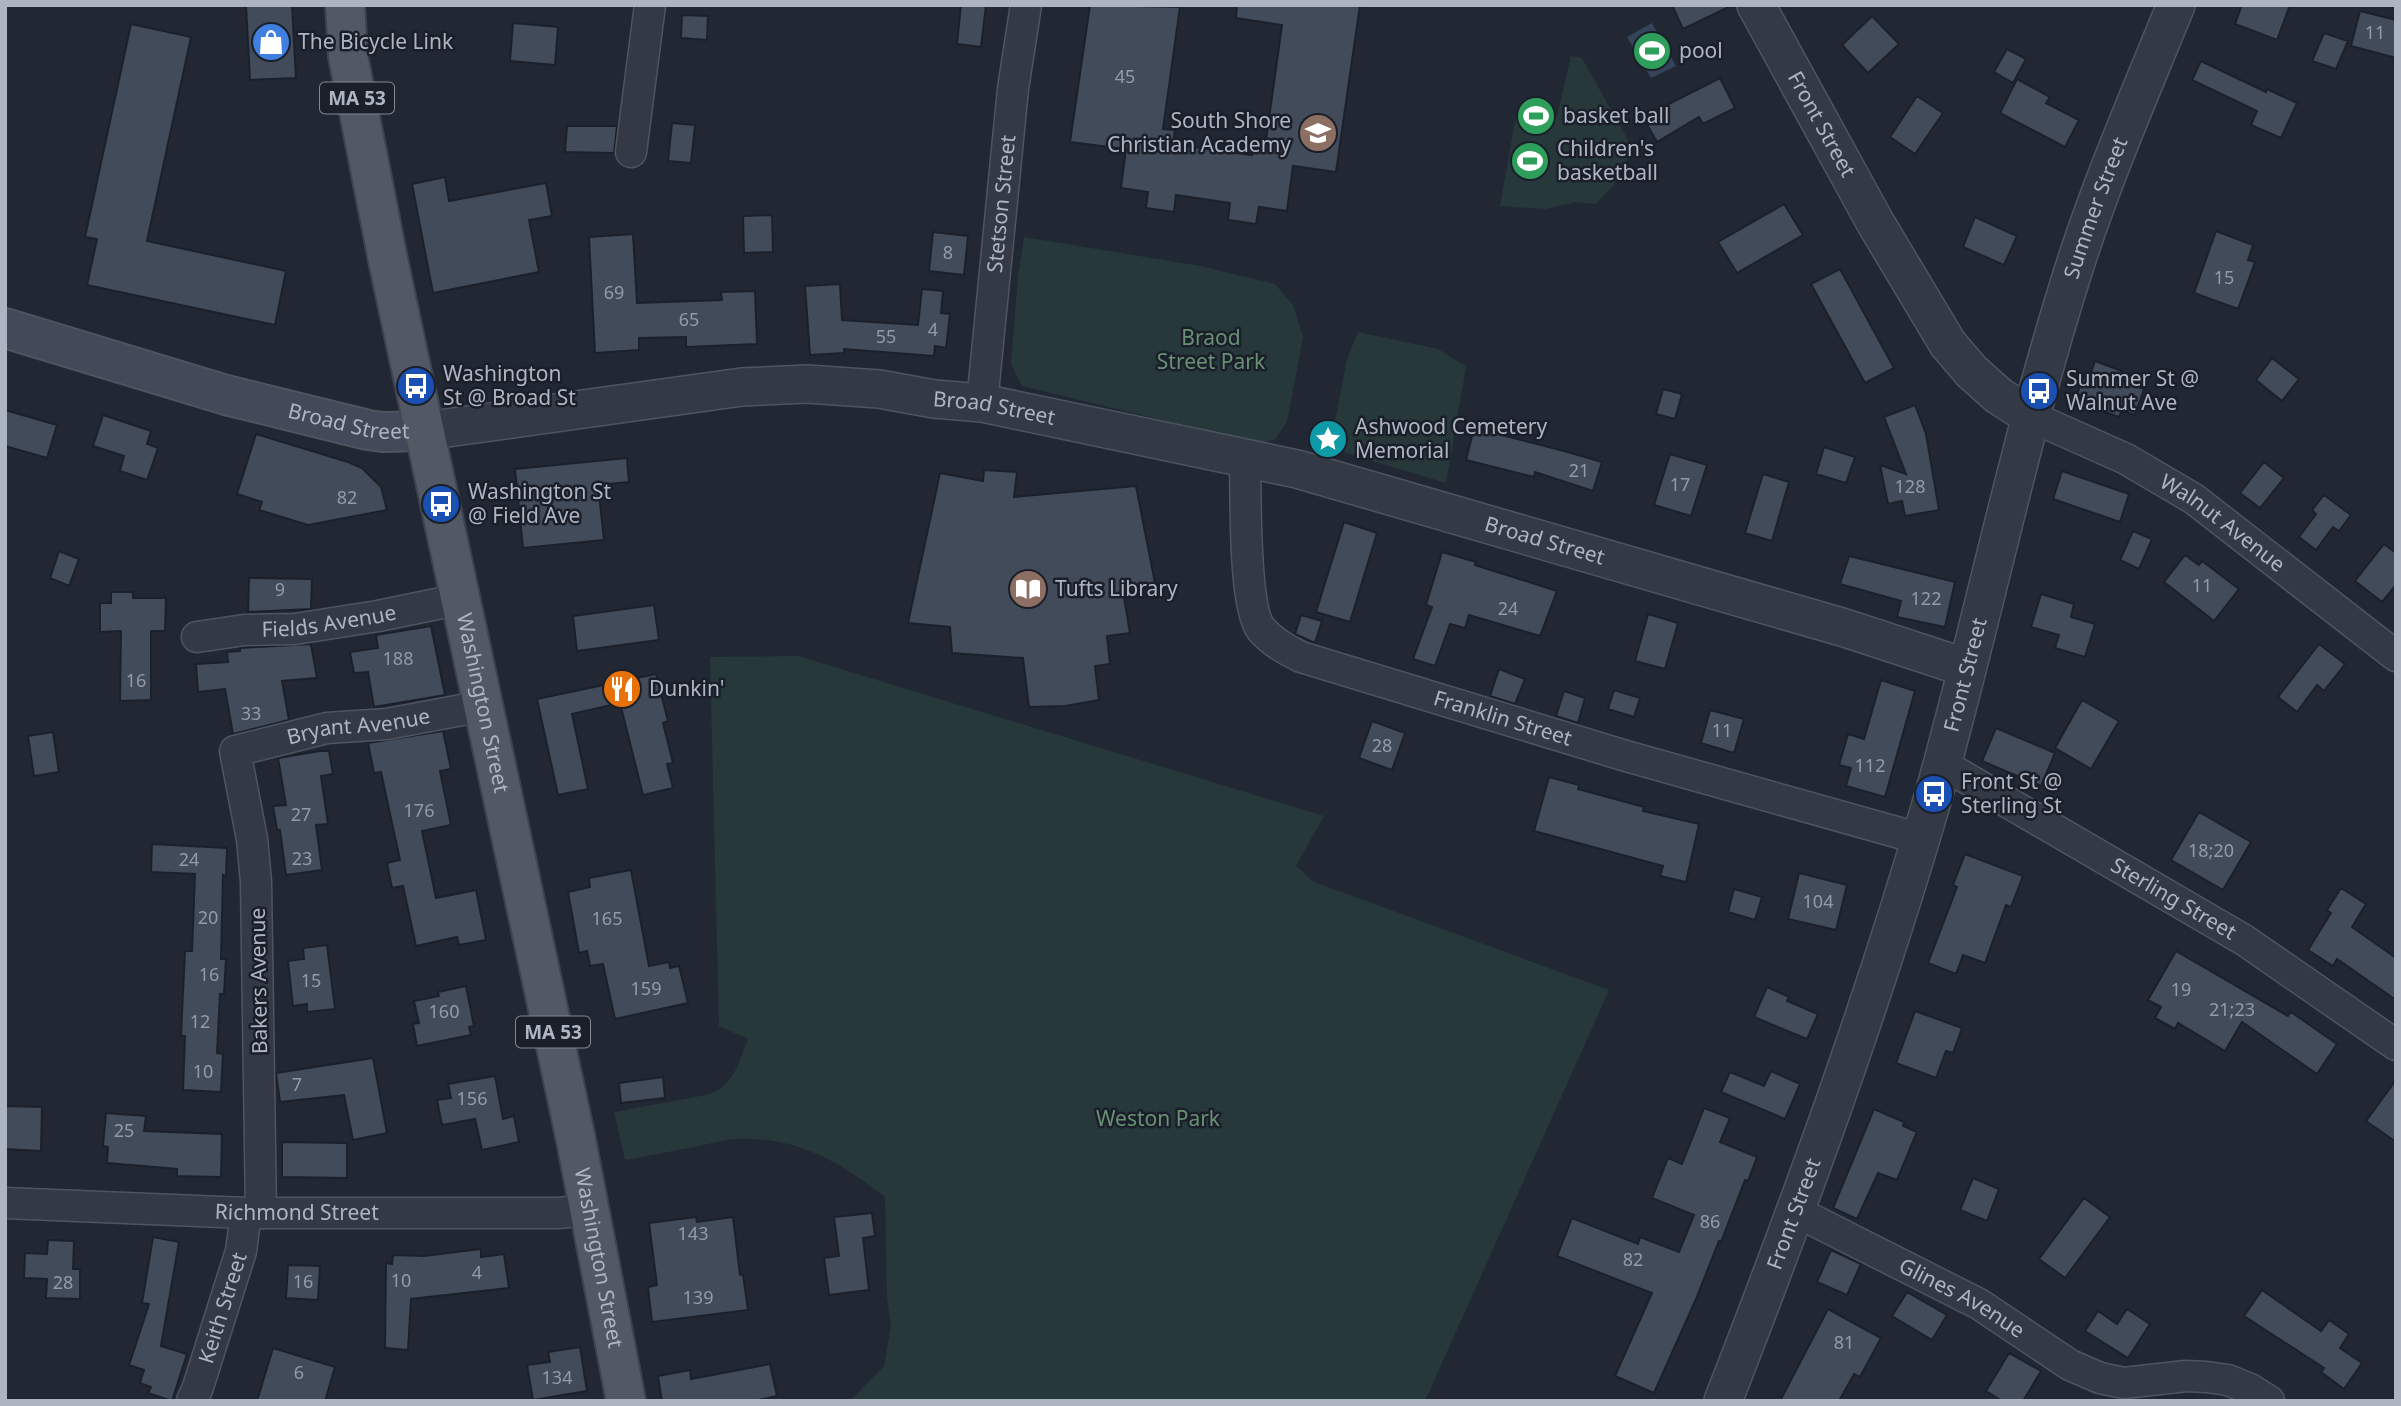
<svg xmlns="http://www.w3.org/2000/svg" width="2401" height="1406" font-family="'Noto Sans',sans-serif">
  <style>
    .green { fill: #27383a }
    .water { fill: #35435b }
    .building { fill: #424b59; stroke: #1b212c; stroke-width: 2 }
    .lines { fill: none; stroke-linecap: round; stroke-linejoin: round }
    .minor-casing { stroke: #4e5560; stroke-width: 33 }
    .tertiary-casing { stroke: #4e5560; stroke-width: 40 }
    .secondary-casing { stroke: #4e5560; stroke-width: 42 }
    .primary-casing { stroke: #3d434f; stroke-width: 42 }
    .minor { stroke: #343a45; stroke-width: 30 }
    .tertiary { stroke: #343a45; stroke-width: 37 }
    .secondary { stroke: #424958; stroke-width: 38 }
    .primary { stroke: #525965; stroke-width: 38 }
    .labels { text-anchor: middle; stroke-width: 5; stroke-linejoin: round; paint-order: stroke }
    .number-label { font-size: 18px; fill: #939aa8 }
    .shield { fill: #1a1f2a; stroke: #828894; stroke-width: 2 }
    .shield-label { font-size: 19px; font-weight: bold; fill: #aeb5c2 }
    .poi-label { font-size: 21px; fill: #aeb5c2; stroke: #1a1f2a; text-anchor: start }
    .street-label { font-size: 21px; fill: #aeb5c2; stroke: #1a1f2a }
    .park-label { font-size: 21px; fill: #689174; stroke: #1a1f2a }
  </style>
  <rect width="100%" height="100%" fill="#212834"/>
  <path class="green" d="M1571,56L1582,58L1633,149L1613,186L1596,204L1576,202L1546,209L1500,206L1517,110L1557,116Z
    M1024,237L1200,266L1275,284L1293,305L1303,337L1287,422L1274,440L1257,443L1022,386L1011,364L1018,277Z
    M1358,332L1438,349L1466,367L1446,483L1340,451L1331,442L1347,359Z
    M798,656L1324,816L1296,866L1314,882L1609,990L1425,1401H850L884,1366L891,1326L887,1298L885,1197C840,1162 797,1136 737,1139C725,1139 712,1143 700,1146C675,1151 650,1155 625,1160L614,1112L711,1094C735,1083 739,1062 748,1039L719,1026L710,657Z"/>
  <path class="water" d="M1652,23L1676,66L1651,78L1627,37Z"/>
  <path class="building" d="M246,5H292L296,78L250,80Z
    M961,5H986L981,47L957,44Z
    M1090,5L1180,7L1163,129L1175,130L1173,144L1252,155L1254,139L1266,140L1282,25L1236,18L1237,5H1360L1336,172L1293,166L1287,211L1259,207L1256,224L1228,220L1230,203L1176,195L1174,212L1146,208L1148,192L1121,188L1126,149L1070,142Z
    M1672,5H1733L1683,29Z
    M2242,5H2290L2277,40L2235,24Z
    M2360,11L2396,20V58L2351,46Z
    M682,15L708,16L707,40L681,38Z
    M1872,16L1899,44L1868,73L1842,45Z
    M513,23L558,27L555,65L510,61Z
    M131,24L191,37L147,241L286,271L275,325L87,285L97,239L85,237Z
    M2324,33L2348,41L2336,69L2312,61Z
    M2007,49L2026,59L2013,83L1994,72Z
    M2201,61L2266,92L2267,89L2297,103L2281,138L2251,125L2257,111L2192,80Z
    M1720,78L1735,108L1703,124L1699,117L1657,142L1645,121L1647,120L1645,116Z
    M2017,79L2050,97L2046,103L2079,120L2065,147L2000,113Z
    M1917,96L1943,113L1915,154L1890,137Z
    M672,123L695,125L691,163L668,161Z
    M567,126H617L614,153L565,152Z
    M445,177L449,201L546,183L552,216L529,220L539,272L433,293L412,184Z
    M1784,204L1803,235L1737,273L1718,242Z
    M772,215L773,252L744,253L743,216Z
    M1975,217L2017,236L2004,265L1963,247Z
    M2216,231L2253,245L2248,260L2255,262L2238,309L2194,293Z
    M933,232L968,236L964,275L929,271Z
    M633,234L637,303L722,300L721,292L755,291L757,344L686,347V337L639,338V350L595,353L589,237Z
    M1840,269L1894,368L1865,383L1811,284Z
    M840,284L842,320L918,325L922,289L943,291L941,313L950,314L946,348L935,346L934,356L844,349V353L810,355L805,286Z
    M2272,358L2299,379L2282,401L2256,380Z
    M2095,361L2122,371L2118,380L2144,389L2135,415L2122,411L2119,417L2099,410L2102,403L2077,394L2085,373L2090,375Z
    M1663,389L1682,394L1675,419L1656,414Z
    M1915,405L1926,434L1939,510L1905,516L1902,501L1888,504L1880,465L1906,474L1884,417Z
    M5,410L57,425L47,458L5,446Z
    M103,415L151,431L147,444L158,448L147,480L120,471L124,456L93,446Z
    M1474,428L1564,451L1602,462L1593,491L1535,472L1534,477L1466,460Z
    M256,434L348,462L362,468L381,487L387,510L308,525L259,510L262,502L237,494Z
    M1824,447L1855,457L1846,483L1816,474Z
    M1670,454L1707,465L1691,516L1654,505Z
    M627,458L629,482L598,485L604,540L523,548L515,469Z
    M2264,462L2284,478L2260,508L2240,493Z
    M984,470L1017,472L1014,497L1136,486L1156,588L1123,591L1130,633L1107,636L1110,664L1095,666L1099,700L1065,706L1029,707L1023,658L952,653L950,627L908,623L940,473L983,481Z
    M2062,471L2129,494L2120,522L2053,499Z
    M1763,474L1789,482L1772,541L1745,533Z
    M2324,495L2351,515L2339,531L2333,527L2316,550L2299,537L2316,514L2312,510Z
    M1344,522L1377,533L1350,622L1316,612Z
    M2133,531L2152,539L2139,569L2120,560Z
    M2384,544L2396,553V585L2382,602L2355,581Z
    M59,551L79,559L69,586L50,578Z
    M1442,552L1476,562L1475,565L1557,591L1540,636L1469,615L1465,628L1450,624L1435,666L1413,659L1432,607L1426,605Z
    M2185,555L2199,565L2202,561L2239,589L2214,621L2164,582Z
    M1849,556L1955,582L1945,627L1897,617L1901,601L1840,584Z
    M249,578L312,579L311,609L248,612Z
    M111,592H133V598H166L165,631H151V700L120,701L121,631L100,632V603H111Z
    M2041,594L2074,604L2071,617L2095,624L2085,657L2055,648L2059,635L2031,627Z
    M654,605L659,640L577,651L573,616Z
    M1648,614L1678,623L1665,669L1635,661Z
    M1301,615L1322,621L1315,643L1295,634Z
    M431,626L445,695L374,707L368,672L354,673L350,652L378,648L376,635Z
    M311,644L317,678L282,681L289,720L233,734L225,689L198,692L196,664L228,662L227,652L240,651V648Z
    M2319,644L2345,664L2324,691L2317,685L2297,712L2278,697Z
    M1499,669L1525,679L1515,704L1490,696Z
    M656,674L668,721L663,723L673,763L667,764L673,788L643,795L620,703L572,714L588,789L558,795L537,699Z
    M1881,680L1915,691L1885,797L1846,786L1851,768L1839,765L1848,734L1864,739Z
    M1614,690L1640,698L1634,717L1608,709Z
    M1564,691L1585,698L1578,723L1556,716Z
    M2082,700L2119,721L2091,769L2055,748Z
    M1710,710L1744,719L1734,753L1701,743Z
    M1372,721L1405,733L1392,770L1359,758Z
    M1996,728L2055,753L2041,786L1982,761Z
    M443,731L451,769L440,771L451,825L422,831L436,898L476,890L486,940L459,945L457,937L416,946L403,886L392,888L387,863L400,860L381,772L374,773L368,743Z
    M53,732L59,772L34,776L28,736Z
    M320,751H329L333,774L321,776L328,824L316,825L322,870L286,875L280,830H277L273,806L286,805L278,758Z
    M1549,777L1579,785L1578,789L1644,807L1643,811L1699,824L1686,882L1660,876L1663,866L1534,831Z
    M2199,812L2251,842L2223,890L2171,860Z
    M152,844L227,848L226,876L223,875L221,959H226L224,994H220L217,1053L223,1054L221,1092L183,1090L185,1036H181L183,992L185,951H192L195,874L151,872Z
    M1965,854L2023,876L2011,907L2006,905L1985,963L1963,955L1956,974L1928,963L1957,887L1953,885Z
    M631,870L649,966L669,962L670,968L679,966L688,1003L615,1019L603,964L590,966L587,951L579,953L568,892L590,887L589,878Z
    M1799,873L1847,885L1836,930L1788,919Z
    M2341,888L2366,904L2352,927L2396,958V1000L2337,959L2333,966L2308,950L2331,913L2327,910Z
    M1734,889L1762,897L1755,920L1728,912Z
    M327,945L335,1009L307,1012V1004L293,1006L288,961L304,959L303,948Z
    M2176,951L2288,1016L2291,1012L2337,1044L2317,1074L2242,1022L2225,1051L2178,1023L2175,1029L2155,1018L2161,1007L2148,1000Z
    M466,986L474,1026L469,1027L471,1035L417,1046L413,1024L419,1023L414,1001L439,996L438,992Z
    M1767,987L1789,997L1787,1001L1818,1014L1807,1039L1754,1017Z
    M1915,1011L1962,1028L1953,1053L1946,1051L1936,1078L1896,1063Z
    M373,1058L387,1133L353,1140L344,1095L280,1102L276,1073Z
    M1771,1071L1800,1084L1785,1119L1721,1092L1730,1072L1764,1086Z
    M495,1076L503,1119L514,1116L519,1142L482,1150L475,1119L442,1125L437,1100L451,1098L448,1084Z
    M663,1077L665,1098L621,1103L619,1083Z
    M2396,1080V1142L2366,1121Z
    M5,1106L42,1107L41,1151L5,1149Z
    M1704,1108L1730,1118L1720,1142L1757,1157L1748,1181L1745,1180L1721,1242L1719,1241L1696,1299L1654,1393L1615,1376L1652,1293L1557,1256L1572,1218L1638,1244L1640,1237L1679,1252L1694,1215L1652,1198L1668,1158L1682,1164Z
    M1874,1109L1904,1122L1903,1126L1917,1132L1897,1180L1878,1173L1857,1219L1833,1208Z
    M106,1113L146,1116L144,1131L222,1134L221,1177L177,1176V1169L107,1163L108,1147L103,1146Z
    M282,1142L347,1143V1178L282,1177Z
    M1973,1178L1999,1189L1987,1221L1960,1210Z
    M2084,1198L2110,1217L2065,1278L2039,1259Z
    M872,1213L875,1236L863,1238L869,1290L829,1295L824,1258L839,1256L834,1217Z
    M696,1217L697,1222L733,1217L740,1275L743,1274L748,1310L652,1322L648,1287L657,1285L649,1223Z
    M153,1237L179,1242L161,1346L187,1354L172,1401L148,1393L151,1387L140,1383L144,1370L129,1365L149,1304L142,1303Z
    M48,1240L74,1241L73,1269H80V1299L46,1298L47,1279L24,1278L25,1253L47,1254Z
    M481,1249V1257L504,1254L509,1288L411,1299L408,1350L385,1348L386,1263L392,1264L393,1255L424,1256Z
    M1831,1250L1861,1264L1847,1295L1817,1282Z
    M288,1265L320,1266L318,1300L286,1298Z
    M2262,1290L2321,1331L2329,1320L2349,1334L2340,1348L2362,1363L2344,1389L2321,1372L2324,1368L2244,1316Z
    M1907,1292L1947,1315L1932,1340L1892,1316Z
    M1828,1309L1881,1338L1860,1377L1854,1374L1839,1401H1780Z
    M2127,1309L2150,1324L2128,1358L2085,1331L2098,1311L2117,1324Z
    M580,1347L587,1391L533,1400L527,1365L550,1362L548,1352Z
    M273,1348L335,1367L325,1401H257Z
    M2009,1353L2041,1371L2023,1401H2002L1986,1391Z
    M770,1364L777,1396L754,1401H662L658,1376L690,1370L691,1379Z"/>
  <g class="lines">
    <defs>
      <g id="minor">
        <path d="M631,152L650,5"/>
        <path id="s1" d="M982,403L1013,89L1026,5"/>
        <path id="s2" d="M2032,417L2126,459L2194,499L2396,656"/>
        <path id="s3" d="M1245,457C1246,491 1243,605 1261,629C1272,642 1286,650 1301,657L1626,756L1921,839"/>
        <path id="s4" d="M197,637L244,630L295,629L378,616L461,599"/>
        <path id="s5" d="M1942,764L2244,940L2396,1045"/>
        <path id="s6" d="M5,1203L246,1213H558L590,1210"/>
        <path id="s7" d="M1797,1212L1979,1304L2070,1365L2100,1378L2124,1383L2186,1376L2207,1377L2228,1380L2250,1389L2269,1401"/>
        <path id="s8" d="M261,1213L256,882L252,839L235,751L327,728L387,724L483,706"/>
        <path id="s9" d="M192,1401L198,1387L241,1251L246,1213"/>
      </g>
      <g id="tertiary">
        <path id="s10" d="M1756,5L1875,222L1948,344L1972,372L1999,396L2032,417"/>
        <path id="s11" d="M425,431L742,387L807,384L879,389L934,399L982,403L1297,469L1845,628L1967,668"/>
        <path id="s12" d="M1723,1401C1801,1201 1874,1001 1934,794C1982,624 2017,450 2070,281C2099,187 2139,96 2176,5"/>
      </g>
      <g id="secondary">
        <path id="s13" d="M5,328L226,395L368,430L383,432L425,431"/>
      </g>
      <g id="primary">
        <path id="s14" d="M345,5L348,56L388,260L576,1140L626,1401"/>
      </g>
    </defs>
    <use href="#minor" class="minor-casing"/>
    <use href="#tertiary" class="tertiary-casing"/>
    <use href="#secondary" class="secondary-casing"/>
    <use href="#primary" class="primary-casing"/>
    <use href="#minor" class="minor"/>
    <use href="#tertiary" class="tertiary"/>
    <use href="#secondary" class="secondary"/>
    <use href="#primary" class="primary"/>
  </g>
  <defs>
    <symbol id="shop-disc" viewBox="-11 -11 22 22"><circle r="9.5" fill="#3f7fe0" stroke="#1a1f2a"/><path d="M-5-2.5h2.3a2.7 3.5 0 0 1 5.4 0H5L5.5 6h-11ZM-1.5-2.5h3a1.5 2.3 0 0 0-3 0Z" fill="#fff"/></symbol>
    <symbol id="stadium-disc" viewBox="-11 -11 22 22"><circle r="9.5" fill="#2e9e5b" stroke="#1a1f2a"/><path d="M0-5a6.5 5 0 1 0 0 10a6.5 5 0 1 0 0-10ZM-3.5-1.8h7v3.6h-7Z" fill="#fff"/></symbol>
    <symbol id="school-disc" viewBox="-11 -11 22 22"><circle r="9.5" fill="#8d6e63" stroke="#1a1f2a"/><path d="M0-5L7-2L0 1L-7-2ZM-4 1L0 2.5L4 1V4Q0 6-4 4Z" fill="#fff"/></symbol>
    <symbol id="bus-disc" viewBox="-11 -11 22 22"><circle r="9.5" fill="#1a4fb4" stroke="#1a1f2a"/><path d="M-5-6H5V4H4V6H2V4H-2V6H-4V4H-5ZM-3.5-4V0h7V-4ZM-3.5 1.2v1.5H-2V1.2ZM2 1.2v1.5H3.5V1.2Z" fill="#fff"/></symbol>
    <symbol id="sight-disc" viewBox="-11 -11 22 22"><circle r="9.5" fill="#0f9aa8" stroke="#1a1f2a"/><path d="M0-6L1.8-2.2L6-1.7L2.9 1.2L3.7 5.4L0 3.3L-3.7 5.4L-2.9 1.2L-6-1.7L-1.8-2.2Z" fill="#fff"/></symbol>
    <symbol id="library-disc" viewBox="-11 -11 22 22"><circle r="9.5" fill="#8d6e63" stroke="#1a1f2a"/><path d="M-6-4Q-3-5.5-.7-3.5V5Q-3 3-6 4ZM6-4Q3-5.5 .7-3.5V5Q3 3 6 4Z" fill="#fff"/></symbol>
    <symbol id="restaurant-disc" viewBox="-11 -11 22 22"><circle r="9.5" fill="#e8710a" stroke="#1a1f2a"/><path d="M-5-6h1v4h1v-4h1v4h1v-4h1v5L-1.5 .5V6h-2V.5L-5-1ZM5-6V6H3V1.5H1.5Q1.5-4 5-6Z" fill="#fff"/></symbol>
  </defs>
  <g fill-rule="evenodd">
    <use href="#shop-disc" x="249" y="20" width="44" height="44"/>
    <use href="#stadium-disc" x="1630" y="29" width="44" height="44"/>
    <use href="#stadium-disc" x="1514" y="94" width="44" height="44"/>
    <use href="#school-disc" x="1296" y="111" width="44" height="44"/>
    <use href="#stadium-disc" x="1508" y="139" width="44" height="44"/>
    <use href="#bus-disc" x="394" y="364" width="44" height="44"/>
    <use href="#bus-disc" x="2017" y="369" width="44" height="44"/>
    <use href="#sight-disc" x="1306" y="417" width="44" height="44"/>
    <use href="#bus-disc" x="419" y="482" width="44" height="44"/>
    <use href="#library-disc" x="1006" y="567" width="44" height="44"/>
    <use href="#restaurant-disc" x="600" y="667" width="44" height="44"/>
    <use href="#bus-disc" x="1912" y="772" width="44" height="44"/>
  </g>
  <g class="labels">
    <g class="number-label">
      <text x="2375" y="39">11</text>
      <text x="1125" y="83">45</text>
      <text x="948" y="259">8</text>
      <text x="2224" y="284">15</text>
      <text x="614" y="299">69</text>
      <text x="689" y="326">65</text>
      <text x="933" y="336">4</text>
      <text x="886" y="343">55</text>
      <text x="1579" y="477">21</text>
      <text x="1680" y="491">17</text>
      <text x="1910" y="493">128</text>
      <text x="347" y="504">82</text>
      <text x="2202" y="592">11</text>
      <text x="280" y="596">9</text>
      <text x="1926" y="605">122</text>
      <text x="1508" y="615">24</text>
      <text x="398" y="665">188</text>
      <text x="136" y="687">16</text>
      <text x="251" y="720">33</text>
      <text x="1722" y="737">11</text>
      <text x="1382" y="752">28</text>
      <text x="1870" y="772">112</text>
      <text x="419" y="817">176</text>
      <text x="301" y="821">27</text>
      <text x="2211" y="857">18;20</text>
      <text x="302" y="865">23</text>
      <text x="189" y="866">24</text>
      <text x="1818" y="908">104</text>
      <text x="208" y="924">20</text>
      <text x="607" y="925">165</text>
      <text x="209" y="981">16</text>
      <text x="311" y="987">15</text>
      <text x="646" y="995">159</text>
      <text x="2181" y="996">19</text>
      <text x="2232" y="1016">21;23</text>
      <text x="444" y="1018">160</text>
      <text x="200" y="1028">12</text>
      <text x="203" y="1078">10</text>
      <text x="297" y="1091">7</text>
      <text x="472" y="1105">156</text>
      <text x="124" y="1137">25</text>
      <text x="1710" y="1228">86</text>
      <text x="693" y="1240">143</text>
      <text x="1633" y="1266">82</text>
      <text x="477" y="1279">4</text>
      <text x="401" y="1287">10</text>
      <text x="303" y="1288">16</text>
      <text x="63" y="1289">28</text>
      <text x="698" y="1304">139</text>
      <text x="1844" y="1349">81</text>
      <text x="299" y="1379">6</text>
      <text x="557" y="1384">134</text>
    </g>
    <g class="shield">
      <rect x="320" y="82.5" width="74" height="31" rx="5"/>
      <rect x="516" y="1016.5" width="74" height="31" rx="5"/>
    </g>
    <g class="shield-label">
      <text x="357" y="105">MA 53</text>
      <text x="553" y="1039">MA 53</text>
    </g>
    <g class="poi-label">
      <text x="298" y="49">The Bicycle Link</text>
      <text x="1679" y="58">pool</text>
      <text x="1563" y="123">basket ball</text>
      <text x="1291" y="128" text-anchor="end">South Shore<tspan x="1291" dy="24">Christian Academy</tspan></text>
      <text x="1557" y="156">Children's<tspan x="1557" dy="24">basketball</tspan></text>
      <text x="443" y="381">Washington<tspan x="443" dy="24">St @ Broad St</tspan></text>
      <text x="2066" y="386">Summer St @<tspan x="2066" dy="24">Walnut Ave</tspan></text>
      <text x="1355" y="434">Ashwood Cemetery<tspan x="1355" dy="24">Memorial</tspan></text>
      <text x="468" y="499">Washington St<tspan x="468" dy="24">@ Field Ave</tspan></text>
      <text x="1055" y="596">Tufts Library</text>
      <text x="649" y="696">Dunkin'</text>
      <text x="1961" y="789">Front St @<tspan x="1961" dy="24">Sterling St</tspan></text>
    </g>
    <g class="street-label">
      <text dy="7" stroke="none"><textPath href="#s10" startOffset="136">Front Street</textPath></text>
      <text dy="7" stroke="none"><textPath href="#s1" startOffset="200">Stetson Street</textPath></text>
      <text dy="7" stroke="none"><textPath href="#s12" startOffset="1251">Summer Street</textPath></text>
      <text dy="7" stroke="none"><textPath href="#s11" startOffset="574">Broad Street</textPath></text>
      <text dy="7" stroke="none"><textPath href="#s13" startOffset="357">Broad Street</textPath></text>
      <text dy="7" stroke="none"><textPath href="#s2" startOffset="219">Walnut Avenue</textPath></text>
      <text dy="7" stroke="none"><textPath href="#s11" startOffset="1141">Broad Street</textPath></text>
      <text dy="7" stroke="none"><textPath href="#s4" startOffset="133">Fields Avenue</textPath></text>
      <text dy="7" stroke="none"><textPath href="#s12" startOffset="766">Front Street</textPath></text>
      <text dy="7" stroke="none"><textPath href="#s14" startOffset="712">Washington Street</textPath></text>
      <text dy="7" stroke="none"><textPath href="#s3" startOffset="434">Franklin Street</textPath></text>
      <text dy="7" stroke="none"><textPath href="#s8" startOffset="590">Bryant Avenue</textPath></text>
      <text dy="7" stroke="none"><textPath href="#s5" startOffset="268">Sterling Street</textPath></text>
      <text transform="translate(259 981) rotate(-91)" y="7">Bakers Avenue</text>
      <text dy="7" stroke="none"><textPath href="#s6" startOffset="292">Richmond Street</textPath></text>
      <text dy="7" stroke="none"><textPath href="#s12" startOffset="200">Front Street</textPath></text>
      <text dy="7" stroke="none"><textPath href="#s14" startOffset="1279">Washington Street</textPath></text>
      <text dy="7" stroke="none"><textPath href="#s7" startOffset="186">Glines Avenue</textPath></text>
      <text dy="7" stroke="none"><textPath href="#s9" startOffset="98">Keith Street</textPath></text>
    </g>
    <g class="park-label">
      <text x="1211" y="345">Braod<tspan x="1211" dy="24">Street Park</tspan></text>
      <text x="1158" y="1126">Weston Park</text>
    </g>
  </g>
  <rect width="2401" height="1406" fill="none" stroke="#aeb5c2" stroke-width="14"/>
</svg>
